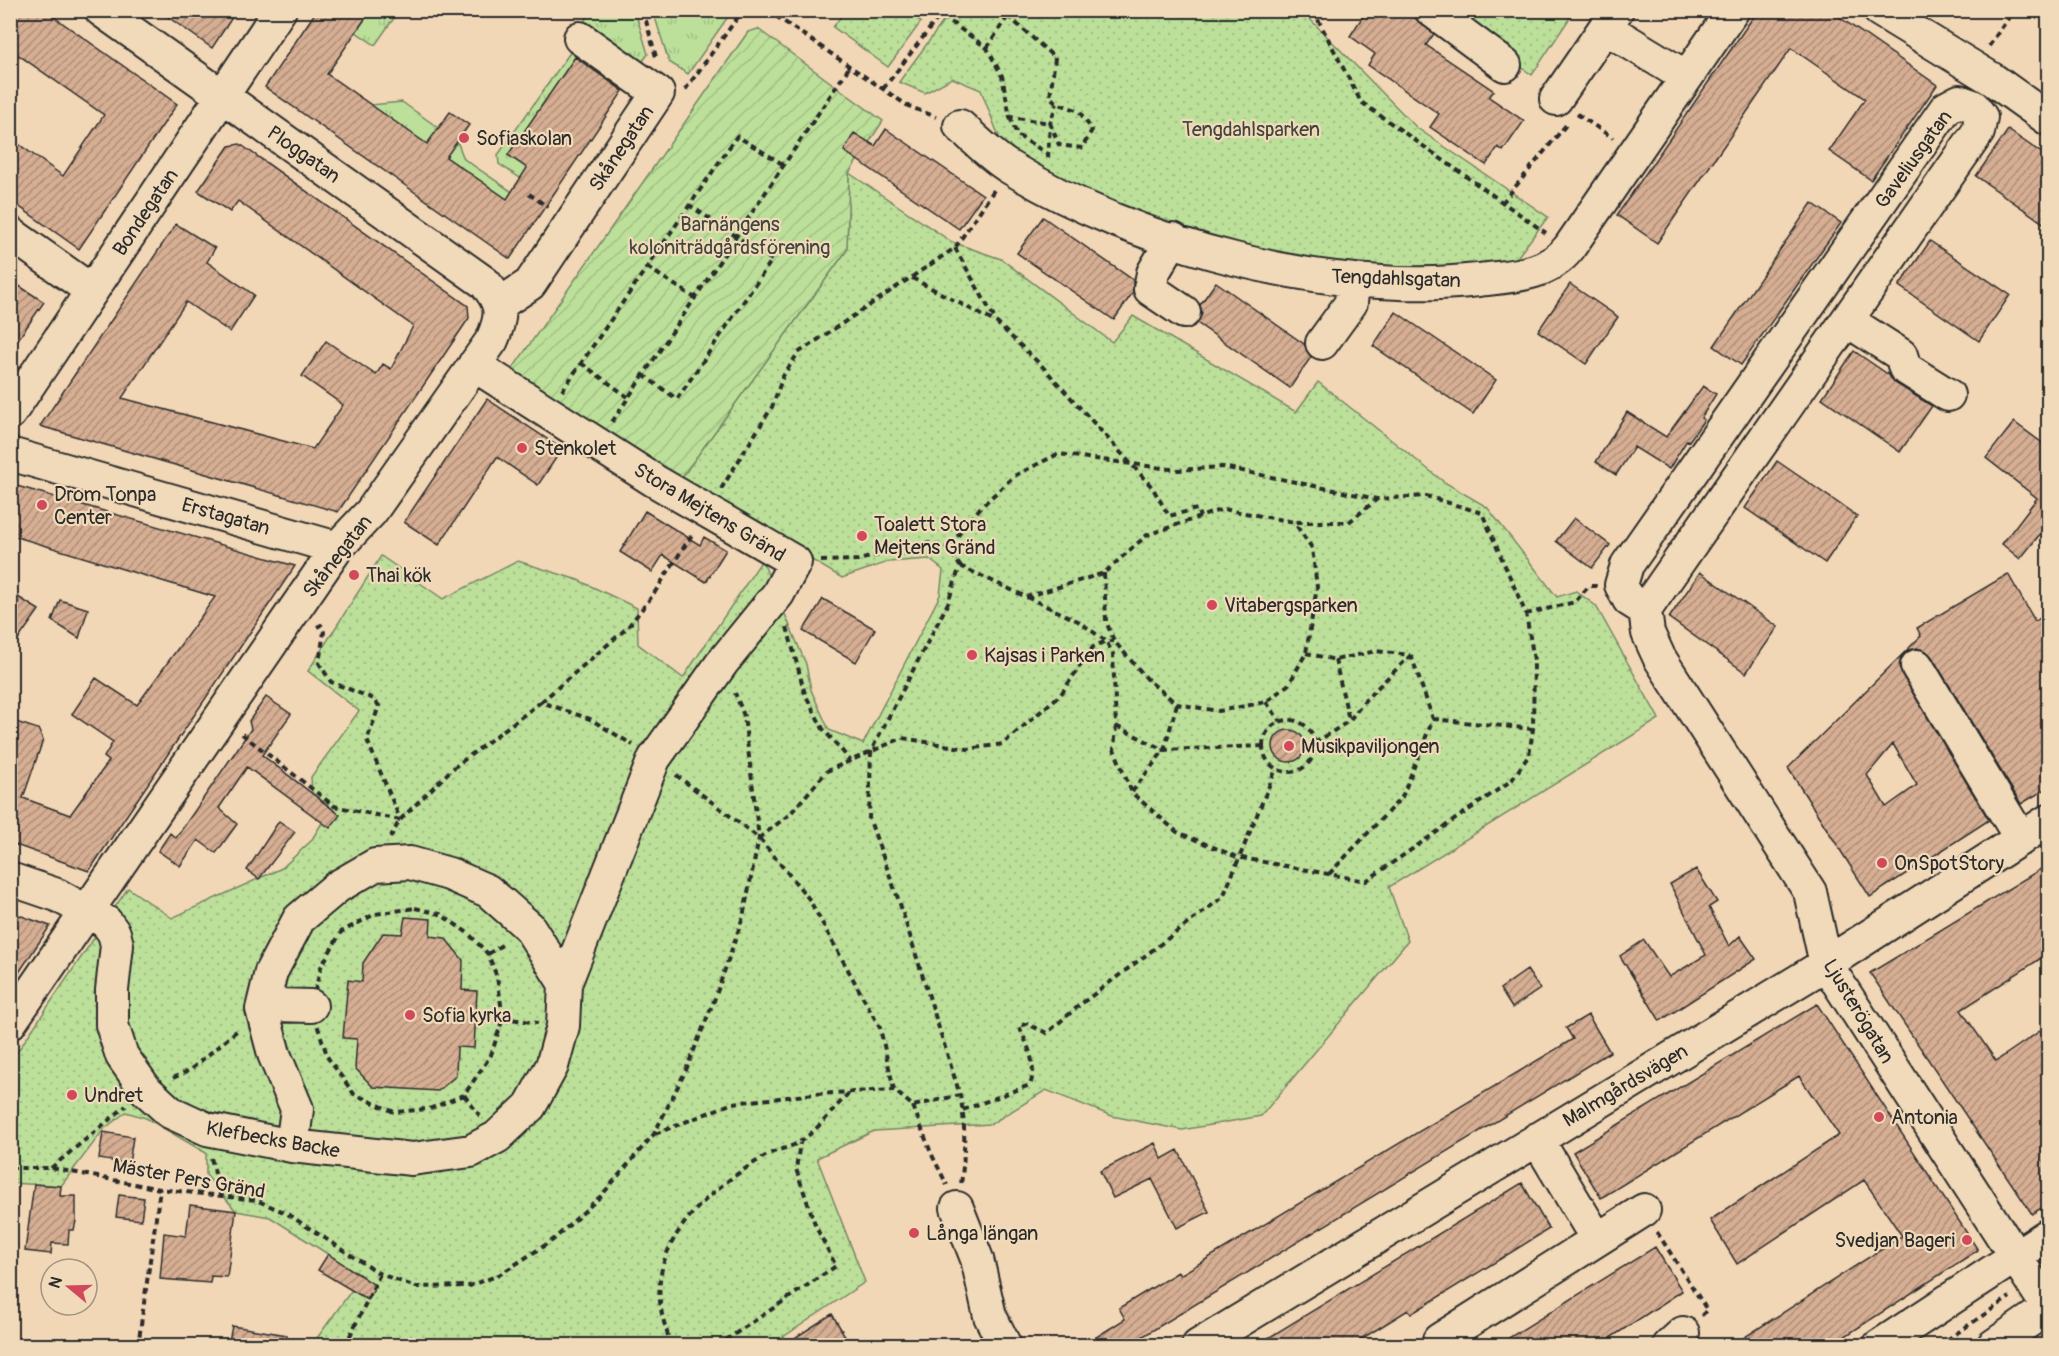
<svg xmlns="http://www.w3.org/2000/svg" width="2059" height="1356" font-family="Pangolin,sans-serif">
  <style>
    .grass { fill: url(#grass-tufts); stroke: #748662; stroke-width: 1.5 }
    .park { fill: url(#park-dots); stroke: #748662; stroke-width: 1.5 }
    .garden { fill: url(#garden-furrows); stroke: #748662; stroke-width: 1.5 }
    .building { fill: url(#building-hatch); stroke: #2b2b2b; stroke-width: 1.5; fill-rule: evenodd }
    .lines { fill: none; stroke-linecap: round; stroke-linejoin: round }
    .minor-casing { stroke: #2b2b2b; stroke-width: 36 }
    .path { stroke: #2b2b2b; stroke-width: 4; stroke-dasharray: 6 4.5; stroke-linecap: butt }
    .minor { stroke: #f0dab9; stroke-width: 32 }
    .poi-dot { fill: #d1495b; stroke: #f0dab9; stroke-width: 2 }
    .labels { text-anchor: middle; stroke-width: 4.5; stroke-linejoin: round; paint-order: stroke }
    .park-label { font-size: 20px; fill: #41463c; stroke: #f0dab9 }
    .poi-label { font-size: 20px; fill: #2b2b2b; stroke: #f0dab9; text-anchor: start }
    .street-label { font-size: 20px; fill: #2b2b2b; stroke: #f0dab9 }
  </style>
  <defs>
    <pattern id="grass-tufts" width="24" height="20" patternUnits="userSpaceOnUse" patternTransform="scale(1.5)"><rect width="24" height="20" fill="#bce09a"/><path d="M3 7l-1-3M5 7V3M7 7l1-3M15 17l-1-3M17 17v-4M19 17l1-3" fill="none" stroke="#a2c085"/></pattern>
    <pattern id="park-dots" width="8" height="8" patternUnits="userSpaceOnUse" patternTransform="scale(1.5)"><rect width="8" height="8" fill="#bce09a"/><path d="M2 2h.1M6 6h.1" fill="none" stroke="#a2c085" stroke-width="1.8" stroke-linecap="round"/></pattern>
    <pattern id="garden-furrows" width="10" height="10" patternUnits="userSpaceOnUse" patternTransform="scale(1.5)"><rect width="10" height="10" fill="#bce09a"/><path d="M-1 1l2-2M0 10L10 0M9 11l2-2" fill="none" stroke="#a2c085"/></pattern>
    <pattern id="building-hatch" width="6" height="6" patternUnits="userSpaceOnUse" patternTransform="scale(1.5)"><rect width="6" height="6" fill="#d6ae93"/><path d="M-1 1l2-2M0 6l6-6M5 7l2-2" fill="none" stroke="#ae8e78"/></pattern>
  </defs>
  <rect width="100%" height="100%" fill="#f2d7b6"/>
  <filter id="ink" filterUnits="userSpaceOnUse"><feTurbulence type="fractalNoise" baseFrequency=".0167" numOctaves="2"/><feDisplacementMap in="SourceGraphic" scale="12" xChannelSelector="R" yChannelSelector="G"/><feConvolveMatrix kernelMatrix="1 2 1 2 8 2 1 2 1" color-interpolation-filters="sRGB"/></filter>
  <g filter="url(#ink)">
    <path class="grass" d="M371,11H399L375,45L356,32Z
      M592,11H635L648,54L638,68L585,31L584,21Z
      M653,11V10L732,11L688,74L669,62Z
      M576,44L581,49L508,155L556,188L550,198L499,164L498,155Z
      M402,102L457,141L464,159L540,211L507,199L370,105Z"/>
    <path class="park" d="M1569,10L1573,13L1532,75L1444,11Z
      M845,11H906L921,22L888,67L833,27Z
      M939,11H1302L1417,128L1548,217L1515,260L1452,270L1295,262L1100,203L1004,150L981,90L952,78L925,93L899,82L943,22Z
      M849,173L952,242L1001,259L1112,342L1133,316L1296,412L1318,382L1444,482L1487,507L1557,597L1576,591L1596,606L1659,719L1389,887L1408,941L1261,1116L1182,1130L1112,1116L1046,1090L991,1124L874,1131L817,1158L865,1282L771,1345H312L362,1276L270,1217L236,1211L206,1175V1153L146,1118L126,1112L104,1129L61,1186L11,1183V1061L128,888L172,918L282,868L311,841L331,808L312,793L311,777L359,711L308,671L381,556L443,599L518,561L578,580L637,608L638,644L683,678L762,560L806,664L811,690L829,730L863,744L940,595L943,570L929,559L888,562L842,578L679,481L847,250Z"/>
    <path class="garden" d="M758,29L883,121L849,173L847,250L679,481L511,371L748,32Z"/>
    <path class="building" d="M10,10H44L177,104L79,249L10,200V138L63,176L104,115L10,49Z
      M158,10H237L212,48Z
      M317,10H371L327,74L427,144L450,112L469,125L446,157L507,199L527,168L508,155L575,57L623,91L510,259L265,87Z
      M1367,10H1404L1416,19L1434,34L1426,45L1494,91L1489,97L1524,121L1503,151L1498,147L1486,165L1430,127L1439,114L1368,65L1375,54L1350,36Z
      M1758,10H1829L1937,85L1871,180L1829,151L1865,99L1791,48L1657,243L1617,215Z
      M886,129L983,195L959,229L844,151L854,133L875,146Z
      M2008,130L2049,158V227L1976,176Z
      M240,144L468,306L469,318L338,512L40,426L176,224L215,248L207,262L254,295L230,332L186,302L122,398L313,449L343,405L302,376L326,341L376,375L383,364L391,369L413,326L238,201L230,212L198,191L229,146Z
      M1812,203L1841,223L1741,365L1714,346Z
      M1043,217L1133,280V292L1114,320L1017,253Z
      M1930,241L2010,295L1979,341L1899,286Z
      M10,280L44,302L10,351Z
      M1216,282L1304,344L1311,357L1290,388L1197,323L1202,314L1200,305Z
      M1570,284L1618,317L1586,364L1538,331Z
      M1396,312L1496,380L1473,414L1373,346Z
      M1854,351L1889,375L1895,383L1932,406L1900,452L1822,398Z
      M1703,386L1716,394L1701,418L1704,420L1689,441L1687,440L1669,469L1634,447L1616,475L1596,462L1627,412L1666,437Z
      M487,399L562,449L538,485L497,457L439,545L404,522Z
      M2014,422L2049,448V523L2020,559L2002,544L2037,498L1986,458Z
      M1777,461L1857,516L1825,563L1745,508Z
      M10,484L295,566L89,871L10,843V720L38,729L43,740L23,798L70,815L109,761L104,757L113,742L72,714L96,678L137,705L215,597L10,535Z
      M645,511L700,545L704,537L726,550L706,582L663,555L652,572L620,552Z
      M1574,518L1610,545L1592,568L1556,541Z
      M1700,572L1778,627L1746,673L1669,618Z
      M2008,574L2035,621L2049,613V787L2021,804L1932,657L1926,651L1917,648L1907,651L1901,658L1899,666L1902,675L1989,820L1870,897L1788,768L1921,636L1917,628ZM1893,744L1917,785L1886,807L1867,775Z
      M10,592L39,610L10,651Z
      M823,599L875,629L856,662L803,631Z
      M60,600L88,609L79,638L52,621Z
      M266,697L291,714L262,755L340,815L330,828L247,767L219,808L237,824L216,853L198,840L180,866L158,851L170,833L176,838L251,729L249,721Z
      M1273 746a16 16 0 1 1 32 0a16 16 0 1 1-32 0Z
      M279,821L295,832L259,879L247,870Z
      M2049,864V953L1961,1010L1996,1061L2040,1031L2049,1044V1203L2032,1214L1870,973Z
      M1696,869L1717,902L1709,907L1729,946L1740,936L1756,959L1660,1021L1620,956L1644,940L1669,977L1706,955L1670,884Z
      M10,912L50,926L10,986Z
      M405,917L431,919L430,936L445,938L463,960L462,990L477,991L474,1048L457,1047L456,1076L438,1091L373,1087L355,1068L357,1039L343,1038L348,980L362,982L363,963L383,933L402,934Z
      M1527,970L1540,989L1512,1008L1500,989Z
      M1817,1004L1978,1250L1830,1346H1731L1902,1236L1864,1180L1737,1264L1710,1220L1839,1135L1799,1076L1601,1198L1573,1152Z
      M1588,1015L1610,1052L1127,1346H1082L1125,1319L1119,1308L1178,1272L1180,1275L1573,1039L1566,1028Z
      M103,1132L133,1137L129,1164L99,1159Z
      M1155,1143L1162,1159L1178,1150L1209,1212L1177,1228L1152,1179L1113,1198L1100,1171Z
      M1522,1183L1549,1229L1411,1314L1408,1310L1350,1346H1255Z
      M34,1184L61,1186L60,1196H76V1221L74,1230H69L68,1244L52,1243L51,1254L25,1251Z
      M119,1195L144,1198L141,1220L116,1217Z
      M190,1205L236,1211L227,1277L211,1276L210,1283L160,1279L164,1233L186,1236Z
      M1655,1247L1682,1291L1598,1346H1496Z
      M328,1254L376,1286L368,1300L318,1270Z
      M832,1314L851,1346H782Z
      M232,1326L287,1335L286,1346H228Z"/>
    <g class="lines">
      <defs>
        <path id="minor" d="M1431,10L1505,65
          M1879,10L1992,79L2048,119
          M1606,28L1686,77
          M1556,99L1617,10
          M1959,101L1973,106L1981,117L1978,132L1645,610L1629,600L1621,585L1627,565L1946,108Z
          M960,126C976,140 991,156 1009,167C1136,245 1329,297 1478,280C1511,276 1547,276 1569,248L1733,10
          M10,233L92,291
          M1173,239L1153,273L1150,289L1184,312
          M500,304L530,284L658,93L580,38
          M1848,321L1901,355L1905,368L1948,395
          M1322,343L1351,303L1353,280
          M10,413L280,10
          M10,454L337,548
          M1645,610L1648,633L1659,657L1810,892L1826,964L2048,1307
          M1917,666L2021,839
          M10,879L57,895L106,922L114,933L117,945L112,990V1025L122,1056L146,1090L170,1112L207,1129L292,1146L412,1159L471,1151L497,1137L530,1106L552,1066L563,1026L565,984L654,759L722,663L778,594L795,562L655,481L474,365
          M262,1009L276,1005L311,1006
          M10,1023L337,548L371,512L492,340C503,315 503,304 485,283L101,10
          M1537,1139L1597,1239
          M292,1146L297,1109L274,1054L262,1009L271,972L299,919L337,887L375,865L410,863L449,874L488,891L529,927L565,984
          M957,1208L977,1259L990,1316L1005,1346
          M1439,1340L1644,1210
          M1198,1346L1826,964L2048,821
          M1669,1346L1683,1333
          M1879,1346L2048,1235
          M1993,1346L2048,1308"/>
      </defs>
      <use href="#minor" class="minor-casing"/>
      <path class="path" d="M643,10L656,57
        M767,10L908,106L936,117
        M934,10L987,48L1002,76L1010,117L1050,123L1059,145L1082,148L1092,130L1079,111L1057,103L1050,97L1055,58L1008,16L1011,10
        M1313,10L1361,102L1546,233
        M1989,46L2014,10
        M987,48L1008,16
        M883,89L944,10
        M685,90L743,10
        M1577,114L1613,138
        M1010,117L1017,135L1048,154
        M1048,158L1050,123L1057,103
        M529,194L548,207
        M1502,203L1566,125
        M955,248L996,321
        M647,267L695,298
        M912,278L997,323L1042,366L1152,487L1169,516L1197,509L1200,517
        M581,363L628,397
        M643,375L677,399L772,260L689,205
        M562,391L737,136L784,165
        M612,422L850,66
        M721,489L772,407L783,376L798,353L955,248L994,190
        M821,561L858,560L929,543L948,548L960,566L948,603L871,751L869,818L900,904L960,1095C966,1124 965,1155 961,1184
        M960,566L1078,621L1106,641H1114
        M1104,573L1106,621L1114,641L1149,681L1177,704L1219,711L1266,702L1289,684L1306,653L1317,587L1312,548L1294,522
        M1026,597L1104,573L1147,535L1223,509L1294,522H1349L1376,500
        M1526,614L1575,602L1589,586H1597
        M317,627L321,625L324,632L319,663L331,682L374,699L379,706L367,740L400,819
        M787,627L805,694L823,729L850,760
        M1306,653L1335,660L1376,651L1410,655
        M1335,660L1349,720
        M541,702L627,628L653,595L693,533
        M1266,702L1280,721
        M1433,719L1533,729
        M1263 746a26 26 0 1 1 52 0a26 26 0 1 1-52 0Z
        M1116,726L1164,750L1262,746
        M242,734L334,806L400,820
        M1315,743L1349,721L1366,699L1411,655
        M676,775L759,838L809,899L880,1028L894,1090L913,1106L960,1095
        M1132,792L1164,750L1177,704
        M390,838L400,820L452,769L541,702L590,719L633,745
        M759,838L790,814L827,771L902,738L968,749L1003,744L1061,694L1093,647L1106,641L1113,654L1116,726L1114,749L1132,793L1177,832L1237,857L1366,881L1512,780L1529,755L1533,729L1534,660L1526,614L1482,513L1426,496L1377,499L1223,467L1177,470L1058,454L1014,476L980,508L948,548
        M1329,874L1402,797L1433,719L1411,655
        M415,908L440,914L468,933L488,954L497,977L503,1018L491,1055L464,1095L429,1109L394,1112L354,1094L328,1058L311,1006L321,967L341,932L375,914Z
        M488,954L505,943
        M503,1018L538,1023
        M173,1078L190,1070L239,1029
        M464,1095L480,1116
        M913,1106L931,1153L947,1185
        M963,1110L1030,1085C1038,1064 1027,1045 1019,1026L1027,1024L1047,1033L1081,1004L1223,897L1276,769
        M655,1134L733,1103L815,1094L894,1090
        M211,1158L221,1195
        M10,1168H51L160,1189L256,1200L286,1213L380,1274L416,1287L469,1286L499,1275L553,1240L601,1196L654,1134L686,1070L715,998L743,917L759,838L744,716L735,693
        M51,1168L126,1106
        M1657,1232L1707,1310L1701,1316
        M138,1346L160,1189
        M345,1346L380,1274
        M671,1346C667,1331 661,1316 660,1301C653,1234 716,1185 767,1155C778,1149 791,1148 801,1141C819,1129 834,1108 849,1093
        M717,1346L836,1266L816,1227L796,1169L800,1143
        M1938,1346L2010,1297"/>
      <use href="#minor" class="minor"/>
    </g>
  </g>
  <g class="poi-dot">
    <circle cx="464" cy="138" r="6"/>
    <circle cx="522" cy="448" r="6"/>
    <circle cx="42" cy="505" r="6"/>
    <circle cx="862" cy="536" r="6"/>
    <circle cx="354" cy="575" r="6"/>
    <circle cx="1212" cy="605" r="6"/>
    <circle cx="972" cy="655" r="6"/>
    <circle cx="1289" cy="746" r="6"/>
    <circle cx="1882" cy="863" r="6"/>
    <circle cx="410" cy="1015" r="6"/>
    <circle cx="72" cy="1095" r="6"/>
    <circle cx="1879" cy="1117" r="6"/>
    <circle cx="914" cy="1233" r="6"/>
    <circle cx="1967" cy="1240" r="6"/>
  </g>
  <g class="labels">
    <g class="park-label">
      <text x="1251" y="136">Tengdahlsparken</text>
      <text x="730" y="231">Barnängens<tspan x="730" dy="23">koloniträdgårdsförening</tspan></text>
    </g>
    <g class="poi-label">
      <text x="476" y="145">Sofiaskolan</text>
      <text x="534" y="455">Stenkolet</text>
      <text x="54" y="501">Drom Tonpa<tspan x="54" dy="23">Center</tspan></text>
      <text x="874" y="531">Toalett Stora<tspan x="874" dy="23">Mejtens Gränd</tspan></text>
      <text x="366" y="582">Thai kök</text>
      <text x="1224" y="612">Vitabergsparken</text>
      <text x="984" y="662">Kajsas i Parken</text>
      <text x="1301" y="753">Musikpaviljongen</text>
      <text x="1894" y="870">OnSpotStory</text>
      <text x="422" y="1022">Sofia kyrka</text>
      <text x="84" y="1102">Undret</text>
      <text x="1891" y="1124">Antonia</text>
      <text x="926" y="1240">Långa längan</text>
      <text x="1955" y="1247" text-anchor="end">Svedjan Bageri</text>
    </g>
    <g class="street-label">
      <text transform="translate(621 148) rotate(-56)" y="7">Skånegatan</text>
      <text transform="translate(304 154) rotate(35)" y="7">Ploggatan</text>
      <text transform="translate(1913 159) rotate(-54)" y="7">Gaveliusgatan</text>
      <text transform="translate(145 212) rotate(-56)" y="7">Bondegatan</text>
      <text transform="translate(1396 278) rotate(2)" y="7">Tengdahlsgatan</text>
      <text transform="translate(710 512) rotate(31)" y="7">Stora Mejtens Gränd</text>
      <text transform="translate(226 516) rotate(16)" y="7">Erstagatan</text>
      <text transform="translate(337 556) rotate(-52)" y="7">Skånegatan</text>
      <text transform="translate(1859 1011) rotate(59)" y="7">Ljusterögatan</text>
      <text transform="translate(1625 1085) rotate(-31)" y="7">Malmgårdsvägen</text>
      <text transform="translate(273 1139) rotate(10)" y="7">Klefbecks Backe</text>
      <text transform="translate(189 1178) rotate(10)" y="7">Mäster Pers Gränd</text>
    </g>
  </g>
  <rect width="2059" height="1356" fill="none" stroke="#f0dab9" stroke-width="36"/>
  <rect x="18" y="18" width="2023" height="1320" fill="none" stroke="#2b2b2b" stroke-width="2" filter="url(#ink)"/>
  <g transform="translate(69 1287) rotate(289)"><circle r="28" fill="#f0dab9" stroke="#a19480" stroke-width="1.5"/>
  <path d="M0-4.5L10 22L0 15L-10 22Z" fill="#d1495b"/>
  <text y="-9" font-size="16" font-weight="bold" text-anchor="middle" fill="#2b2b2b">N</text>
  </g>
</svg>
